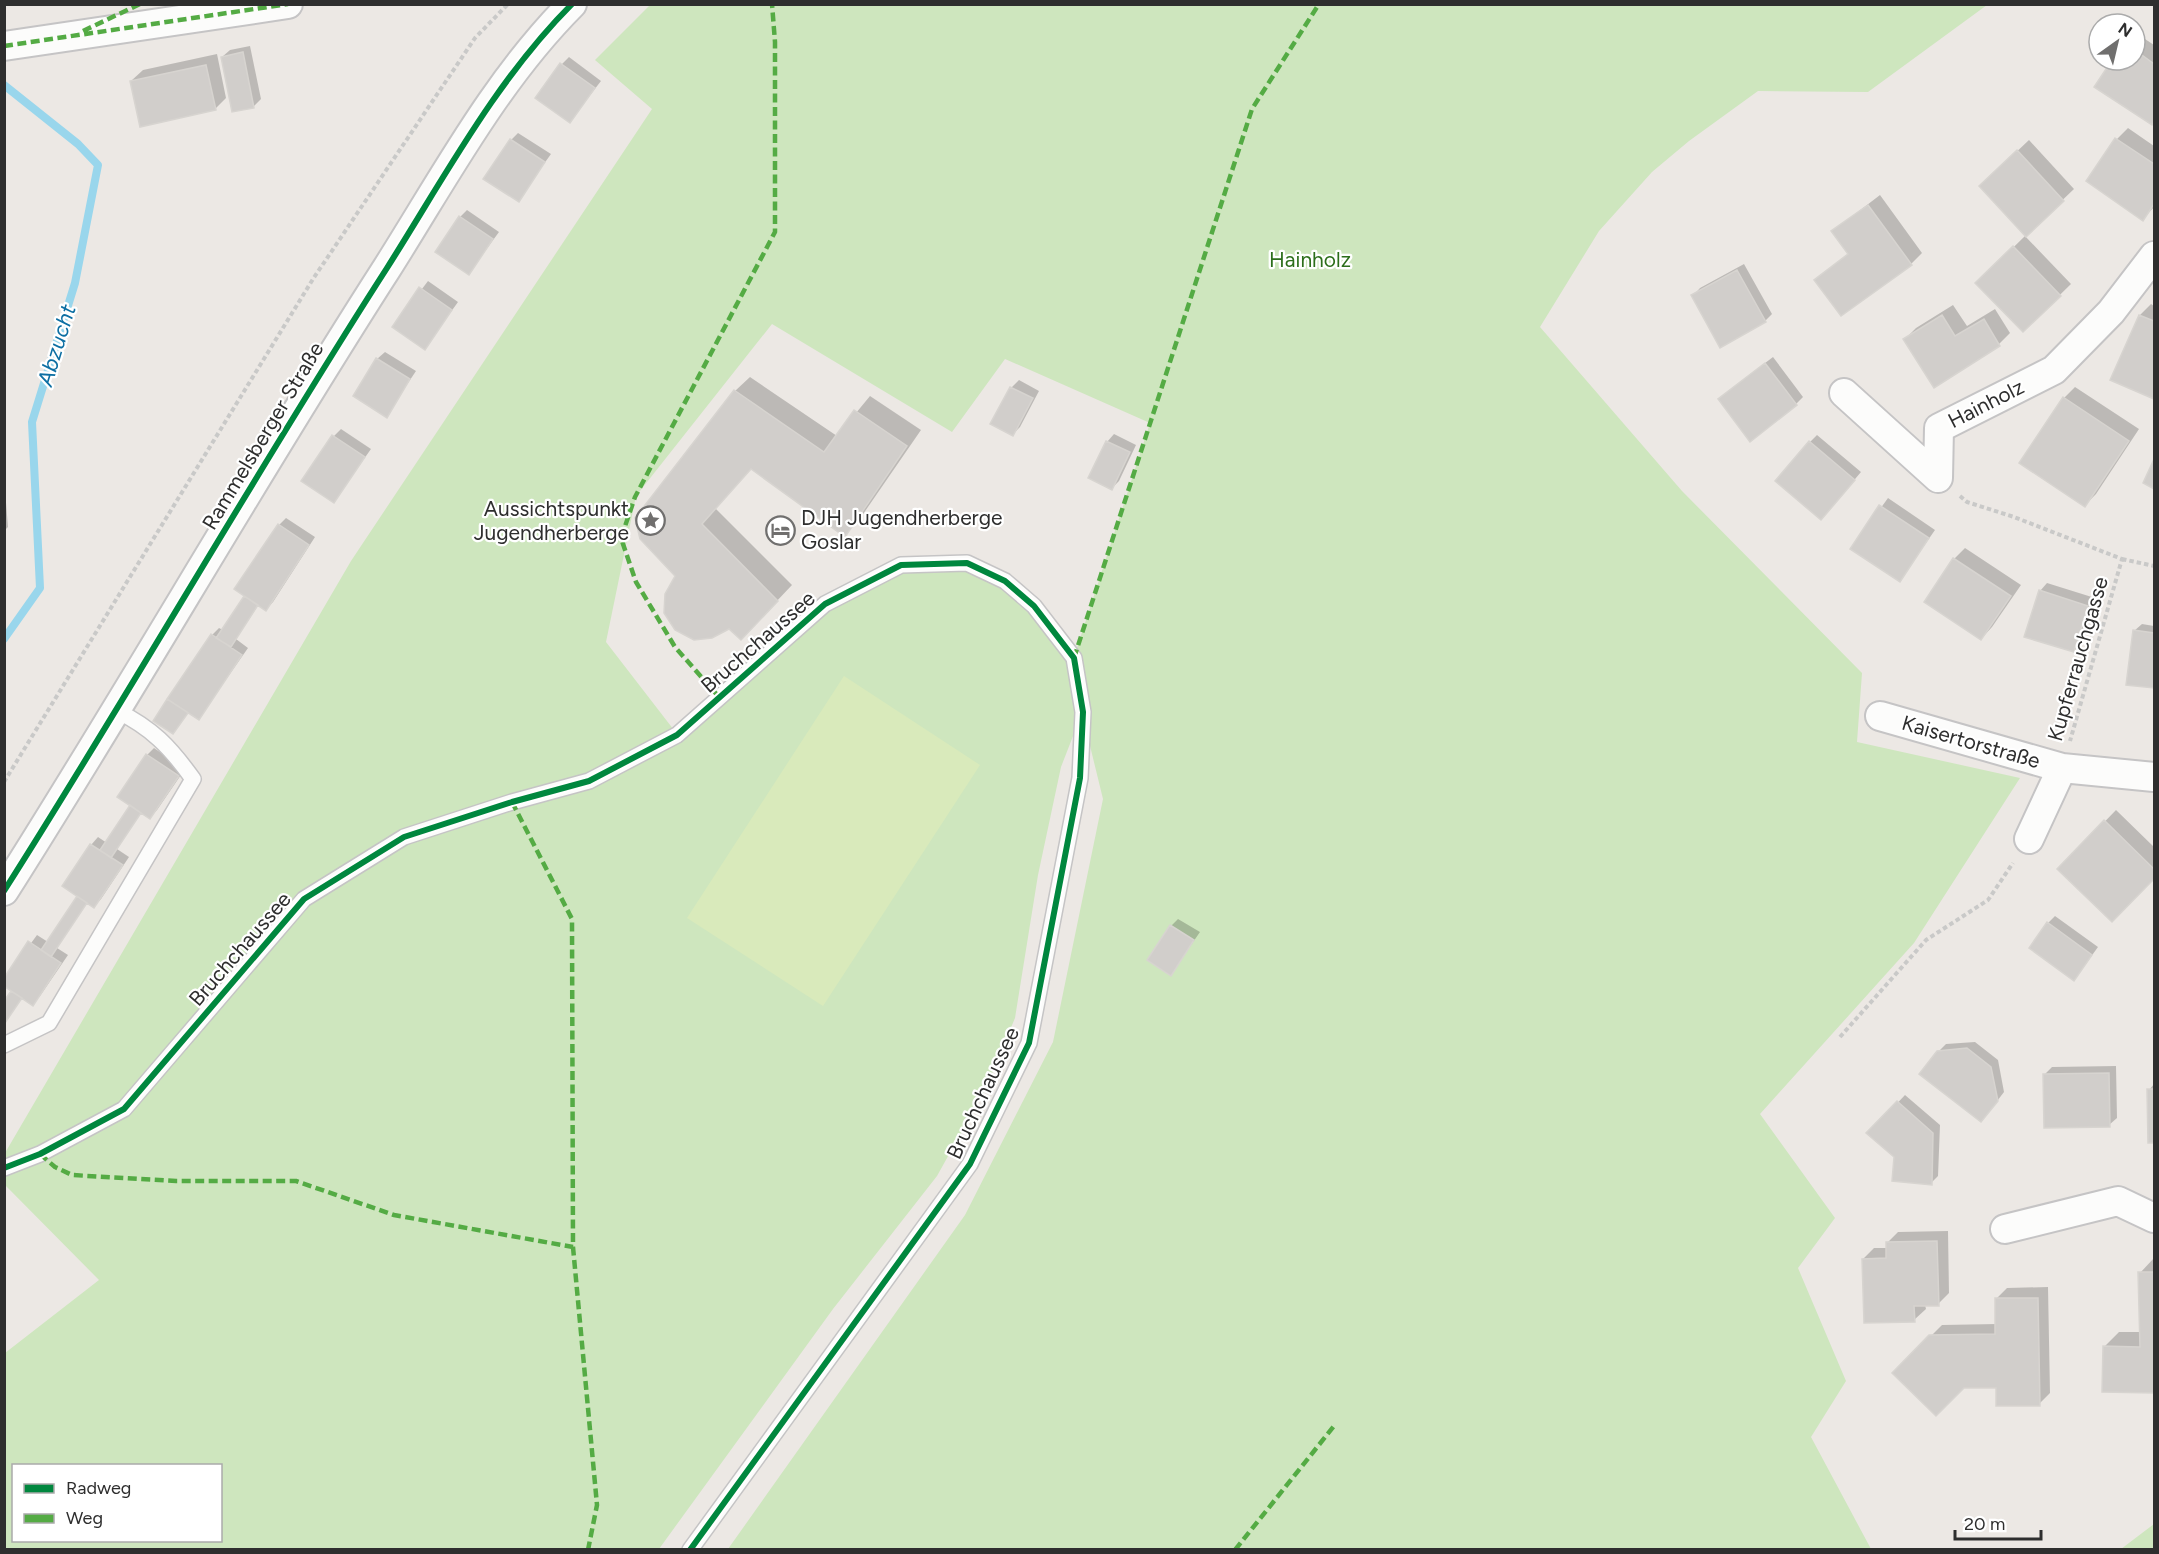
<svg xmlns="http://www.w3.org/2000/svg" width="2159" height="1554" font-family="Figtree,sans-serif">
  <style>
    .green { fill: #cee6be; fill-rule: evenodd }
    .pitch { fill: #d9eabb }
    .shadow { fill: #0003 }
    .lines { fill: none; stroke-linecap: round; stroke-linejoin: round }
    .stream { stroke: #99d6ec; stroke-width: 8 }
    .building { fill: #d1cecb; stroke: #d7d4d0; stroke-width: 1.5 }
    .lane-casing { stroke: #c5c4c5; stroke-width: 18 }
    .street-casing { stroke: #c5c4c5; stroke-width: 32 }
    .path { stroke: #c9c9c8; stroke-width: 4; stroke-dasharray: 4.5 3; stroke-linecap: butt }
    .lane { stroke: #fcfcfb; stroke-width: 15 }
    .street { stroke: #fcfcfb; stroke-width: 28 }
    .quiet { stroke: #54ab44; stroke-width: 4.5; stroke-dasharray: 9 4.5; stroke-linecap: butt }
    .cycleway-casing { stroke: #fff; stroke-width: 10 }
    .cycleway { stroke: #00873e; stroke-width: 6 }
    .labels { text-anchor: middle; stroke-width: 4.5; stroke-linejoin: round; paint-order: stroke }
    .park-label { font-size: 21px; fill: #2c6e1b; stroke: #fff }
    .street-label { font-size: 21px; fill: #2e2e2e; stroke: #fff }
    .poi-label { font-size: 21px; fill: #2e2e2e; stroke: #fff; text-anchor: end }
    .water-label { font-size: 22px; font-style: italic; fill: #0d6fa3; stroke: #fff }
  </style>
  <rect width="100%" height="100%" fill="#ece8e4"/>
  <path class="green" d="M650,5H1987L1868,92L1758,91L1689,141L1652,172L1599,231L1540,327L1682,491L1862,673L1857,742L2020,778L1914,943L1760,1114L1835,1218L1798,1268L1846,1381L1811,1437L1871,1549H728L965,1215L1053,1042L1103,799L1082,713L1061,767L1038,875L1015,1018L986,1088L937,1176L833,1309L659,1549L5,1550V1353L99,1280L5,1185V1153L351,561L652,109L595,60ZM772,324L952,432L1005,359L1150,423L1074,657L1005,581L967,563L901,565L825,604L677,734L606,642L636,496ZM14,1466H220V1540H14Z
    M2154,1524V1549H2121Z"/>
  <path class="pitch" d="M844,676L980,765L823,1006L687,918Z"/>
  <path class="shadow" d="M2136,33L2154,45V121L2152,123L2114,60H2135Z
    M250,46L261,99L254,106L222,57L230,50Z
    M217,54L226,98L215,109L131,81L143,70Z
    M569,57L601,81L570,121L562,64Z
    M2128,128L2154,146V207L2143,219L2088,181L2117,139Z
    M518,133L551,154L518,200L511,140Z
    M2029,140L2074,189L2026,235L1992,175Z
    M1880,195L1922,253L1911,264L1816,280L1849,253L1833,231Z
    M467,210L499,232L469,273L460,217Z
    M2025,236L2071,284L2024,330L1977,283Z
    M1744,264L1772,314L1765,321L1693,296L1700,288Z
    M428,281L458,302L425,348L394,326Z
    M2151,304L2154,306V397L2112,379L2140,315Z
    M1953,305L1967,326L1995,309L2010,333L1999,344L1935,386L1905,339L1916,328Z
    M385,352L416,371L386,416L377,359Z
    M1773,357L1803,397L1796,404L1727,392Z
    M750,377L837,436L870,396L921,430L859,520L844,535L752,468L715,508L792,585L756,623L677,576L735,391Z
    M1019,380L1039,391L1020,427L1013,434L993,423L1012,387Z
    M2075,387L2139,429L2096,494L2085,505L2064,398Z
    M341,429L371,449L334,501V436Z
    M1114,434L1136,445L1119,481L1112,488L1107,442Z
    M1817,435L1861,472L1828,511L1810,442Z
    M4,478L8,527L4,531Z
    M1888,498L1935,530L1900,580L1852,548Z
    M286,518L315,537L273,602L266,609L259,604L236,639L248,648L199,718L188,711L176,729L155,720L212,635L219,628L223,630L246,596L279,525Z
    M1965,548L2021,585L1992,627L1981,639L1954,559Z
    M2047,583L2095,598L2081,643L2074,651L2040,591Z
    M2142,624L2154,626V687L2128,683L2134,631Z
    M154,748L185,769L157,810L150,817L142,811L117,849L129,857L101,899L94,906L87,902L57,948L68,955L40,996L33,1004L22,997L5,1021L4,1004L14,991L4,980L37,935L48,942L79,896L64,886L91,845L98,837L107,843L131,806L147,755Z
    M2116,810L2154,847V877L2112,920L2059,869Z
    M2055,916L2098,947L2080,972L2048,923Z
    M1178,919L1200,932L1171,974V926Z
    M1975,1042L1998,1060L2004,1092L1988,1113L1938,1052L1946,1044Z
    M2116,1066L2117,1118L2109,1125L2045,1074L2052,1067Z
    M2154,1084V1141L2149,1142V1090Z
    M1905,1095L1940,1125L1938,1176L1931,1183L1869,1133Z
    M1948,1231L1949,1293L1938,1304L1925,1305L1926,1309L1914,1320L1863,1259L1874,1248H1887V1243L1898,1232Z
    M2154,1258V1392L2104,1390V1347L2119,1332H2141L2140,1273Z
    M2048,1287L2050,1393L2039,1404L1997,1387L1894,1373L1942,1325L1997,1324L1996,1299L2007,1288Z"/>
  <g class="lines">
    <path class="stream" d="M4,85L78,144L98,165L75,283L32,422L40,588L4,639"/>
  </g>
  <path class="building" d="M2135,50L2154,64V121L2152,125L2094,87L2112,60H2135Z
    M243,52L254,108L232,112L221,57Z
    M560,63L595,88L570,123L535,98Z
    M206,65L216,110L140,127L130,81Z
    M2115,138L2154,164V204L2143,221L2086,181Z
    M510,139L545,162L519,202L483,179Z
    M2017,150L2064,201L2026,237L1979,186Z
    M1868,205L1912,265L1841,316L1814,280L1848,254L1831,231Z
    M459,216L493,239L469,275L435,252Z
    M2013,246L2061,296L2023,332L1975,283Z
    M1737,270L1766,322L1720,348L1691,295Z
    M419,287L452,310L425,350L392,327Z
    M1942,315L1955,336L1984,319L2000,346L1934,388L1903,339Z
    M2139,315L2154,321V399L2110,380Z
    M376,358L410,379L387,418L353,396Z
    M1765,363L1797,405L1750,442L1718,399Z
    M1010,387L1033,398L1013,436L990,424Z
    M734,390L824,452L854,410L907,446L845,537L751,469L702,524L778,601L741,640L729,629L712,638L694,640L675,630L664,613L665,594L675,576L640,539L635,518Z
    M2063,397L2129,441L2085,507L2019,463Z
    M332,435L365,457L334,503L301,481Z
    M1106,441L1130,452L1112,490L1088,478Z
    M1809,441L1855,480L1821,520L1775,481Z
    M2154,459V489L2143,483Z
    M1879,505L1929,538L1900,582L1850,549Z
    M278,524L309,545L266,611L234,589Z
    M1953,558L2011,596L1981,640L1924,602Z
    M2039,590L2088,606L2074,652L2024,637Z
    M244,596L258,605L231,647L216,638Z
    M2133,630L2154,633V688L2126,685Z
    M211,634L242,655L199,720L167,699Z
    M167,699L188,713L173,734L153,721Z
    M146,754L179,776L150,819L117,797Z
    M130,805L141,813L111,858L100,850Z
    M2104,820L2154,869V879L2112,922L2057,869Z
    M90,844L123,865L94,908L62,886Z
    M77,896L87,903L51,957L41,950Z
    M2047,922L2092,955L2074,981L2029,948Z
    M1170,925L1194,940L1171,976L1147,960Z
    M28,941L61,963L33,1006L4,986V978Z
    M11,991L22,998L5,1023L4,1001Z
    M1967,1048L1991,1067L1998,1101L1981,1122L1919,1074L1937,1051Z
    M2109,1073L2110,1127L2044,1128L2043,1074Z
    M2147,1089H2154V1143H2148Z
    M1897,1101L1933,1133L1932,1185L1892,1181L1894,1157L1866,1133Z
    M1937,1241L1939,1306H1914L1915,1322L1864,1323L1862,1259L1886,1258V1242Z
    M2138,1272H2154V1393L2102,1392L2103,1346L2140,1347Z
    M1995,1298H2038L2040,1406H1996V1388H1964L1936,1416L1892,1373L1929,1335L1995,1334Z"/>
  <g class="lines">
    <defs>
      <path id="lane" d="M4,1045L49,1023L193,779C170,747 152,728 117,711
        M4,1168L40,1154L124,1109L304,899L404,837L512,802L589,781L677,735L825,604L901,565L967,563L1005,581L1034,606L1074,658L1083,712L1080,778L1029,1043L970,1164L690,1550"/>
      <path id="street" d="M4,46L288,4
        M1844,393L1938,478L1939,428L2054,370L2111,312L2154,256
        M1880,716L2062,768L2154,777
        M2029,839L2062,768
        M4,891C135,685 255,473 387,268C444,178 496,80 572,4
        M2005,1229L2118,1201L2154,1218"/>
    </defs>
    <use href="#lane" class="lane-casing"/>
    <use href="#street" class="street-casing"/>
    <path class="path" d="M1960,496L1967,502L2014,517L2122,559L2070,741
      M2122,559L2154,566
      M4,782L313,279L475,38L508,4
      M1840,1037L1926,940L1988,900L2013,863"/>
    <use href="#lane" class="lane"/>
    <use href="#street" class="street"/>
    <path class="quiet" d="M83,31L140,4
      M4,46L288,4
      M1074,658L1252,109L1319,4
      M719,697L675,647L636,582L621,538L635,497L775,232V42L772,4
      M512,802L572,919L573,1247L597,1505L588,1550
      M40,1154L55,1167L72,1175L176,1181H296L394,1215L573,1247
      M1235,1550L1334,1426"/>
    <defs>
      <path id="cycleway" d="M4,891C135,685 255,473 387,268C444,178 496,80 572,4
        M4,1168L40,1154L124,1109L304,899L404,837L512,802L589,781L677,735L825,604L901,565L967,563L1005,581L1034,606L1074,658L1083,712L1080,778L1029,1043L970,1164L690,1550"/>
    </defs>
    <use href="#cycleway" class="cycleway-casing"/>
    <use href="#cycleway" class="cycleway"/>
  </g>
  <defs>
    <symbol id="sight-ring" viewBox="-11 -11 22 22"><circle r="9.5" fill="#fff" stroke="#706f6e" stroke-width="1.5"/><path d="M0-6L1.8-2.2L6-1.7L2.9 1.2L3.7 5.4L0 3.3L-3.7 5.4L-2.9 1.2L-6-1.7L-1.8-2.2Z" fill="#706f6e"/></symbol>
    <symbol id="hotel-ring" viewBox="-11 -11 22 22"><circle r="9.5" fill="#fff" stroke="#706f6e" stroke-width="1.5"/><path d="M-6-4.5h1.5V1H6V5H4.5V3h-9V5H-6ZM-4 0a1.8 1.8 0 1 1 3.6 0ZM.5 0V-2.5h3Q6-2.5 6 0Z" fill="#706f6e"/></symbol>
  </defs>
  <g fill-rule="evenodd">
    <use href="#sight-ring" x="634" y="504" width="33" height="33"/>
    <use href="#hotel-ring" x="764" y="514" width="33" height="33"/>
  </g>
  <g class="labels">
    <g class="park-label">
      <text x="1310" y="267">Hainholz</text>
    </g>
    <g class="street-label">
      <text transform="translate(1986 404) rotate(-27)" y="7">Hainholz</text>
      <text transform="translate(263 436) rotate(-59)" y="7">Rammelsberger Straße</text>
      <text transform="translate(758 642) rotate(-41)" y="7">Bruchchaussee</text>
      <text transform="translate(2078 659) rotate(-74)" y="7">Kupferrauchgasse</text>
      <text transform="translate(1971 742) rotate(16)" y="7">Kaisertorstraße</text>
      <text transform="translate(240 949) rotate(-49)" y="7">Bruchchaussee</text>
      <text transform="translate(983 1093) rotate(-65)" y="7">Bruchchaussee</text>
    </g>
    <g class="poi-label">
      <text x="629" y="516">Aussichtspunkt<tspan x="629" dy="24">Jugendherberge</tspan></text>
      <text x="801" y="525" text-anchor="start">DJH Jugendherberge<tspan x="801" dy="24">Goslar</tspan></text>
    </g>
    <g class="water-label">
      <text transform="translate(56 345) rotate(-73)" y="8">Abzucht</text>
    </g>
  </g>
  <rect width="2159" height="1554" fill="none" stroke="#2e2e2e" stroke-width="12"/>
  <rect x="12" y="1464" width="210" height="78" fill="#ffffff" stroke="#ababab" stroke-width="1.5"/>
  <rect x="24" y="1484" width="30" height="9" fill="#00873e" stroke="#ababab" stroke-width="1.5"/>
  <text x="66" y="1494" font-size="18" fill="#2e2e2e">Radweg</text>
  <rect x="24" y="1514" width="30" height="9" fill="#54ab44" stroke="#ababab" stroke-width="1.5"/>
  <text x="66" y="1524" font-size="18" fill="#2e2e2e">Weg</text>
  <g transform="translate(2117 42) rotate(34)"><circle r="28" fill="#ffffff" stroke="#ababab" stroke-width="1.5"/>
  <path d="M0-4.5L10 22L0 15L-10 22Z" fill="#706f6e"/>
  <text y="-9" font-size="16" font-weight="bold" text-anchor="middle" fill="#2e2e2e">N</text>
  </g>
  <path d="M1955 1530v9h86v-9" fill="none" stroke="#2e2e2e" stroke-width="3"/>
  <text x="1964" y="1530" font-size="18" fill="#2e2e2e" stroke="#ffffff" stroke-width="4.5" paint-order="stroke">20 m</text>
</svg>
